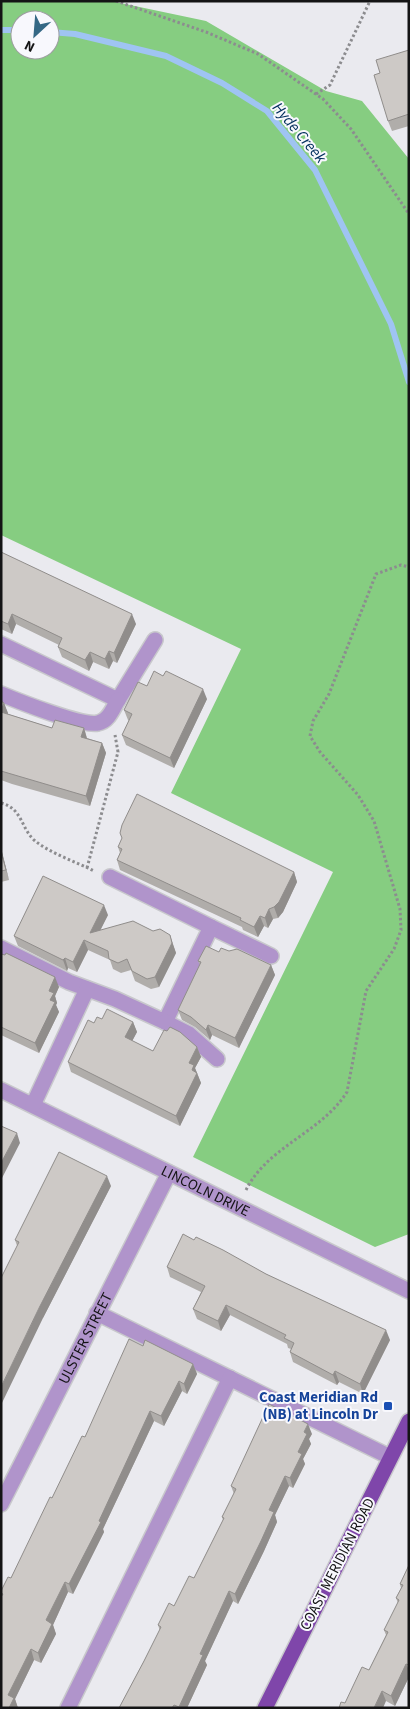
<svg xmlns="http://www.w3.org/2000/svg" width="410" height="1709" font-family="'Source Sans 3',sans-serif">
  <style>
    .forest { fill: #86cd81; fill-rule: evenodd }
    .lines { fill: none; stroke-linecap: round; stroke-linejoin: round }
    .stream { stroke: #9fc4f2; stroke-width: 6 }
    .minor-casing { stroke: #c8c8cc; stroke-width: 18 }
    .major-casing { stroke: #c8c8cc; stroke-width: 18 }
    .path { stroke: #8c8c8f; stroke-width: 3; stroke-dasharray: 2.5 2.5; stroke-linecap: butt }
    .minor { stroke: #b094cb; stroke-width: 15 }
    .major { stroke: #7f46aa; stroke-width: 15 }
    .wall { fill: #b0adaa }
    .shaded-wall { fill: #908d8b }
    .building { fill: #cdc9c6; stroke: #908d8b }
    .transit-dot { fill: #1a4fb4; stroke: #f8f8fd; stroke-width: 2 }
    .labels { text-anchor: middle; stroke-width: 4; stroke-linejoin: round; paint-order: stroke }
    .street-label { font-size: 15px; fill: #141415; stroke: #f8f8fd }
    .transit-label { font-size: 15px; font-weight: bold; fill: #164399; stroke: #f8f8fd; text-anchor: end }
    .water-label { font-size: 16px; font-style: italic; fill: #012e5c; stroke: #f8f8fd }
  </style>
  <rect width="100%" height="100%" fill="#eaeaef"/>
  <path class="forest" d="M1,1H111L206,21L326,91L362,101L409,159V1234L375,1247L193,1157L333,872L171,793L241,649L1,535ZM20,20H50V50H20Z"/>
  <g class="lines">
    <path class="stream" d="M1,30H20
      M50,32L75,34L166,56L222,83L267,111L315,170L391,324L409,382"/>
    <defs>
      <g id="minor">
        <path d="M1,644L118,700L155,640"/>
        <path d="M1,694C18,701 83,727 98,723C109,721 113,708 118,700"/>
        <path d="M211,927L271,956"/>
        <path d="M1,948L69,982L115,999L165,1022L211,927L110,877"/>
        <path d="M165,1022L189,1034L217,1059"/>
        <path id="s1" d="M1,1090L409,1291"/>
        <path d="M33,1105L87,989"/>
        <path d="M97,1313L390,1457"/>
        <path id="s2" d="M1,1504L169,1173"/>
        <path d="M68,1708L230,1378"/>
      </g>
      <path id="major" d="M265,1708L409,1421"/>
    </defs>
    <use href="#minor" class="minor-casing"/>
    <use href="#major" class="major-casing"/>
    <path class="path" d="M116,1L206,32L258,54L323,99L351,129L409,214
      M316,94L330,85L370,1
      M1,803C22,808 21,828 34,840C51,854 75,861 94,871
      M87,868L118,752L115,735
      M246,1190C268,1146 321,1133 347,1092L366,991L394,949L401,930L400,909L374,821L358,795L320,752L310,736L313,721L329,694L376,574L401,565L409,567"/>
    <use href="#minor" class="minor"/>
    <use href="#major" class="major"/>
  </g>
  <path class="wall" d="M409,50V126L392,131L388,121L380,73Z
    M1,552L136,624L117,663L113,661L109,669L93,662L89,671L62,657L58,647L59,645L16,624L12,634L1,629Z
    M147,686L207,699L174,768L126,745L122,735L129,721L128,720L124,710Z
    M1,701L4,703L8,714L52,728H84L87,738L102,743L106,753L90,806L12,784L1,780Z
    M118,847L294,872L297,882L283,912L278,918L273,919L268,928L264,926L258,937L243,930L242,927L120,870L117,860L120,853Z
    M1,848L9,880L1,882Z
    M108,915L100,930L173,945L176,953L159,987L151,989L135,981L131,970L121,973L113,969L110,960L88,950L77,972L68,968L67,971L18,946L14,936Z
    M229,951L271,965L275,975L239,1048L212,1035L210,1040L195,1027L182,1020L178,1010L200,965L198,961Z
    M1,954L59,987L55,996L57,1003L56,1005L59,1012L39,1053L1,1035Z
    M133,1022L137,1032L132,1041L153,1051L197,1047L201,1057L195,1068L201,1083L180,1126L71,1072L68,1062L94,1023Z
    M111,1186L43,1318L15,1240Z
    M194,1240L266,1274L390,1340L363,1394L339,1382L337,1385L293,1362L290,1352L291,1349L288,1348L287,1344L230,1315L221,1331L197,1319L193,1309L201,1292L170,1277L167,1267Z
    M143,1346L193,1364L197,1374L187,1394L182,1391L164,1426L154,1421L103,1529L104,1532L73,1594L68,1592L53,1625L56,1634L41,1663L34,1660L15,1699L18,1708H1L2,1596L1,1591L11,1578L52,1498L85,1437Z
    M312,1434L309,1439L311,1444L303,1459L305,1464L293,1488L289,1486L275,1515L277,1522L264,1551L238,1604L233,1601L205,1661L207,1665L187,1708H119L144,1661L160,1631L158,1625L174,1606L194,1578L223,1520L222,1517L234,1494L231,1486Z
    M409,1565V1677L395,1706L386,1701L345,1703L369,1670L386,1635L384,1630L398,1603L396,1598L401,1588L400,1584Z"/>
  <path class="shaded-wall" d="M12,614L16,624L12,634L8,624Z
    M132,614L136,624L117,663L114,653Z
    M109,651L113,661L109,669L105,659Z
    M90,652L93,662L89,671L85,660Z
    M203,689L207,699L174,768L170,758Z
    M4,703L8,713L5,722L1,712Z
    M84,728L87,739L81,737Z
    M102,743L106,753L90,806L86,796Z
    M1,848L9,880L6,870L1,852Z
    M294,872L297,882L283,912L278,918L274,907Z
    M104,905L108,915L94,943L90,933Z
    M269,909L273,919L268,928L265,918Z
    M260,916L264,926L258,937L254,927Z
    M170,935L176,953L159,987L155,977Z
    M84,940L88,950L77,972L73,962Z
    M65,958L68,968L67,971L63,960Z
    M271,965L275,975L239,1048L235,1038Z
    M55,977L59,987L55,996L57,1003L56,1005L59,1012L39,1053L35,1043L50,1000L49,991Z
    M133,1022L137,1032L129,1047L125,1037Z
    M208,1025L212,1035L210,1040L206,1030Z
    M197,1047L201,1057L195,1068L201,1083L180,1126L176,1116L189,1063Z
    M17,1133L20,1143L1,1180V1163Z
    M107,1176L111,1186L43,1318L1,1405V1387L39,1308Z
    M226,1305L230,1315L221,1331L218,1321Z
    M386,1330L390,1340L363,1394L360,1384Z
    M193,1364L197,1374L187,1394L184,1384Z
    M335,1371L339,1382L337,1385L333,1375Z
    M179,1381L182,1391L164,1426L161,1416Z
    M150,1411L154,1421L103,1529L104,1532L73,1594L69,1584Z
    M308,1424L312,1434L309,1439L311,1444L303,1459L305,1464L293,1488L290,1478L304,1432Z
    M285,1476L289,1486L275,1515L277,1522L264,1551L238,1604L235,1594L269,1510Z
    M65,1582L68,1592L53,1625L56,1634L41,1663L38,1653L46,1620Z
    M229,1591L233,1601L205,1661L207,1665L187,1708H179L200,1654Z
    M31,1649L34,1660L15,1699L18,1708H9L8,1695Z
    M406,1664L409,1670V1677L395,1706L391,1696Z
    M382,1691L386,1701L383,1708H374Z"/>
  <path class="building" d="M409,50V114L388,121L374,75L380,73L376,60Z
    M1,552L132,614L114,653L109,651L105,659L90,652L85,660L58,647L62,638L12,614L8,624L1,621Z
    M154,671L163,676L166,671L203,689L170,758L122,735L132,714L124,710L138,682L147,686Z
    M1,701L4,703L1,711Z
    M1,712L52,728L55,720L84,728L81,737L102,743L86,796L1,771Z
    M137,794L294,872L279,902L274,907L269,909L265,918L260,916L254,927L240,920L241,918L117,860L122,849L118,847L122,838L120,833L122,825Z
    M1,852L6,870L1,871Z
    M43,876L104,905L90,933L133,921L153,931L160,929L170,935L172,943L155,977L147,979L132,971L127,959L118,963L109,959L108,951L84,940L73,962L65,958L63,960L14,936Z
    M206,946L219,952L221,948L229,951L237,949L271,965L235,1038L208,1025L206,1030L191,1017L178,1010L201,962L198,961Z
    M6,953L55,977L49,991L54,993L50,1000L55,1002L35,1043L1,1027V954L5,955Z
    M107,1009L133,1022L125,1037L153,1051L164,1030L167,1031L170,1027L180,1032L197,1047L189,1063L194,1065L192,1070L197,1073L176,1116L68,1062L88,1020L94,1023L97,1017L102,1019Z
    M1,1126L17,1133L1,1163Z
    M59,1152L107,1176L39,1308L1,1387V1278L19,1242L15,1240Z
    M183,1234L194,1240L196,1237L223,1250L266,1274L386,1330L360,1384L335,1371L333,1375L290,1352L294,1343L284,1338L286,1335L226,1305L218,1321L193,1309L205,1286L167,1267Z
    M129,1339L143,1346L145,1340L193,1364L184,1384L179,1381L161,1416L150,1411L99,1521L101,1522L69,1584L65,1582L46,1620L52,1624L38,1653L31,1649L8,1695L14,1698L9,1708H1V1597L3,1594L1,1593V1591L8,1577L11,1578L50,1497L52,1498L82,1436L85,1437Z
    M269,1404L308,1424L304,1432L307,1434L298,1452L302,1454L290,1478L285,1476L269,1510L274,1512L261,1541L235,1594L229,1591L200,1654L203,1655L179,1707L174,1705L172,1708H119L144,1661L161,1627L158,1625L169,1603L174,1606L189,1576L194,1578L224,1518L222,1517L236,1489L231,1486Z
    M409,1565V1665L406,1664L391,1696L382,1691L374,1708H339L341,1702L345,1703L362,1667L369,1670L388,1632L384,1630L399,1600L396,1598L403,1585L400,1584Z"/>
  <rect class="transit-dot" x="383" y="1401" width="10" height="10" rx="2.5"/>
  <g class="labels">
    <g class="street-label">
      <text dy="5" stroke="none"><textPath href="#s1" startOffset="228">LINCOLN DRIVE</textPath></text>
      <text dy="5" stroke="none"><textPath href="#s2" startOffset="186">ULSTER STREET</textPath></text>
      <text transform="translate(337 1564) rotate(-63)" y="5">COAST MERIDIAN ROAD</text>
    </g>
    <g class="transit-label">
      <text x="378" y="1402">Coast Meridian Rd<tspan x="378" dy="17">(NB) at Lincoln Dr</tspan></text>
    </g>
    <g class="water-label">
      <text transform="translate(300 132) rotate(50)" y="6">Hyde Creek</text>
    </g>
  </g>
  <rect width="410" height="1709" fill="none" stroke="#141415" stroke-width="5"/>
  <g transform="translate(35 35) rotate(206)"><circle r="24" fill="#f8f8fd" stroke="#9d9da0"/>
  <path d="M0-4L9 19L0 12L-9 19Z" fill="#356885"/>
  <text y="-8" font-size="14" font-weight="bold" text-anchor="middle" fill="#141415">N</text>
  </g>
</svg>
